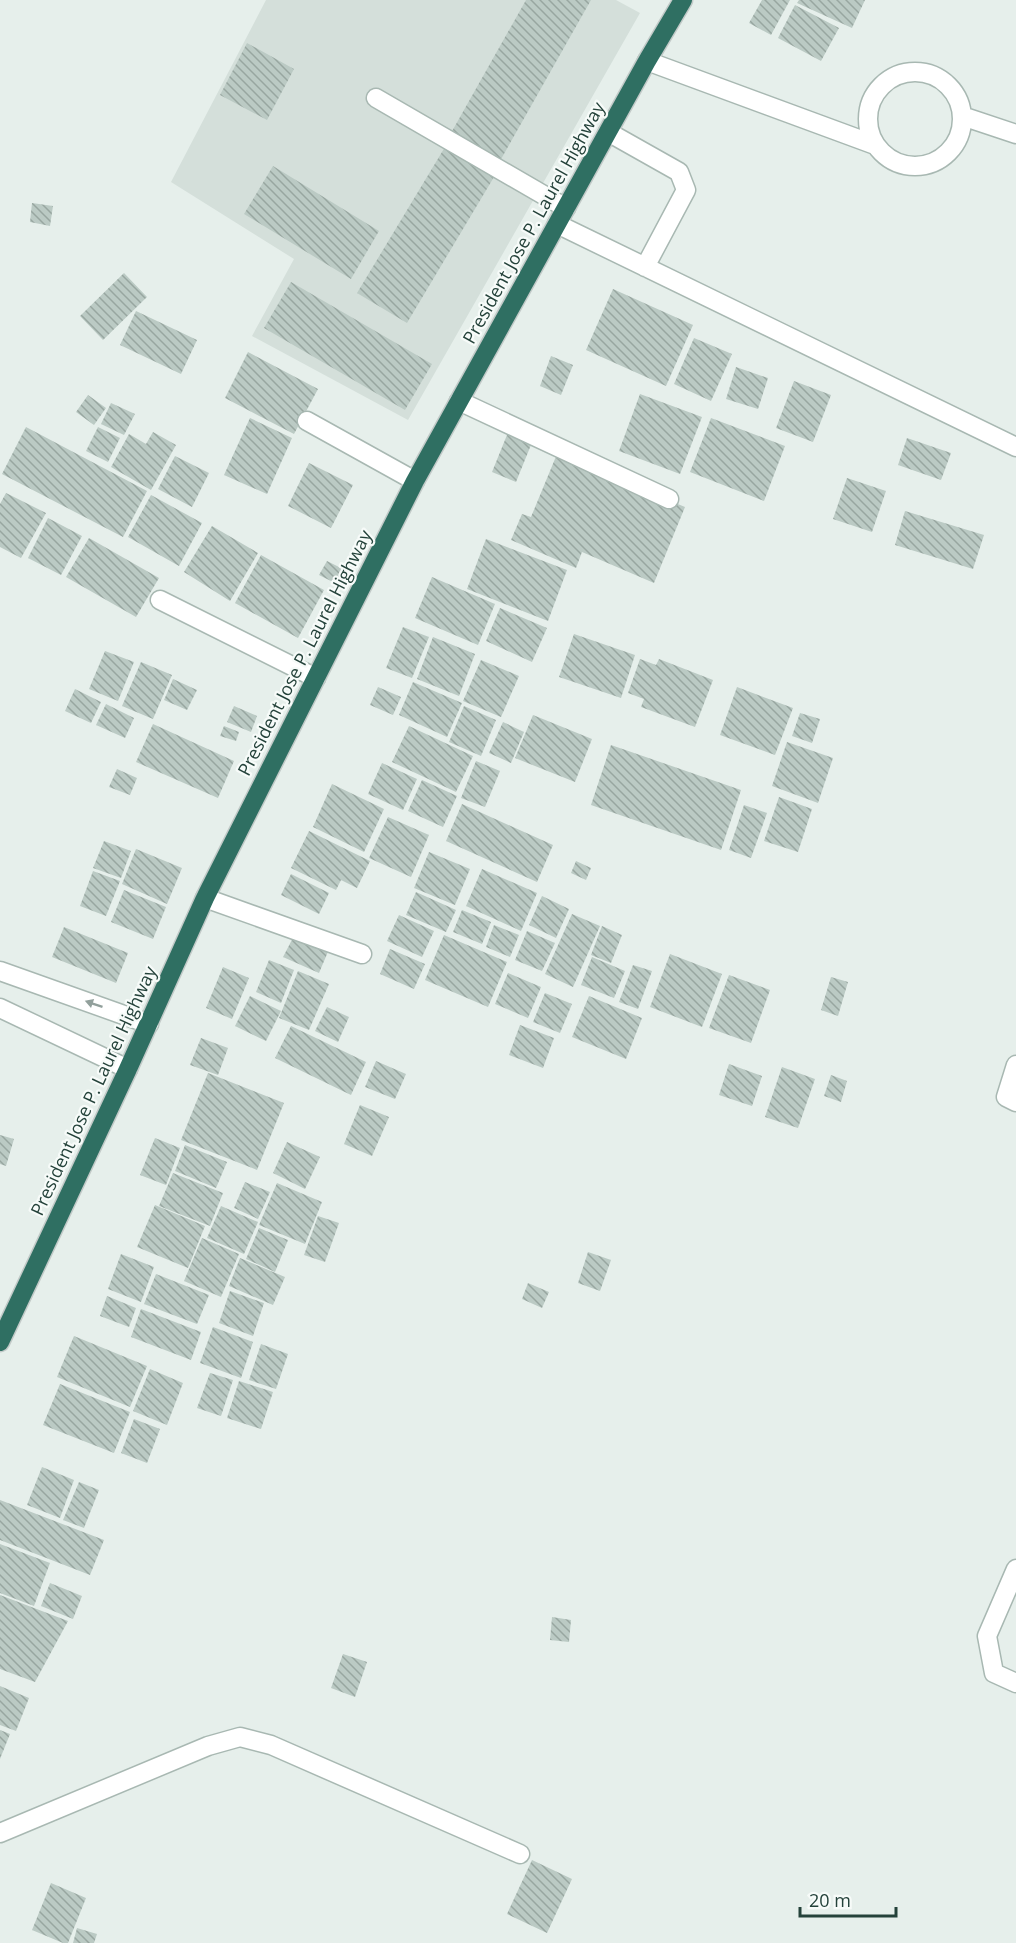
<svg xmlns="http://www.w3.org/2000/svg" width="1016" height="1943" font-family="'Open Sans',sans-serif">
  <style>
    .built { fill: #d4dfda }
    .building { fill: url(#building-back-hatch) }
    .lines { fill: none; stroke-linecap: round; stroke-linejoin: round }
    .lane-casing { stroke: #a8b8b2; stroke-width: 21 }
    .street-casing { stroke: #a8b8b2; stroke-width: 21 }
    .highway-casing { stroke: #c2cac8; stroke-width: 21 }
    .lane { stroke: #fff; stroke-width: 18 }
    .street { stroke: #fff; stroke-width: 18 }
    .highway { stroke: #2f6f62; stroke-width: 18 }
    .oneway { fill: #92a09c }
    .labels { text-anchor: middle; stroke-width: 4.5; stroke-linejoin: round; paint-order: stroke }
    .street-label { font-size: 18px; fill: #24423a; stroke: #f7fbf9 }
  </style>
  <defs>
    <pattern id="building-back-hatch" width="6" height="6" patternUnits="userSpaceOnUse" patternTransform="scale(1.5)"><rect width="6" height="6" fill="#bbcac4"/><path d="M-1 5l2 2M0 0l6 6M5-1l2 2" fill="none" stroke="#98a6a0"/></pattern>
  </defs>
  <rect width="100%" height="100%" fill="#e6efeb"/>
  <path class="built" d="M266,0H616L640,13L408,420L252,336L294,259L171,182Z"/>
  <path class="building" d="M526,0H591L500,161L451,133Z
    M762,0H790L771,35L749,23Z
    M799,0H865L852,28L797,3Z
    M795,5L839,28L821,61L778,38Z
    M247,43L294,69L267,120L220,95Z
    M448,142L497,172L407,323L357,293Z
    M273,166L379,231L351,279L244,214Z
    M32,203L53,206L50,226L30,222Z
    M124,273L147,297L103,340L80,316Z
    M291,282L432,364L405,410L264,328Z
    M613,289L693,325L666,386L586,350Z
    M136,311L197,340L181,374L120,345Z
    M694,338L732,354L711,401L674,384Z
    M248,352L318,389L294,434L225,398Z
    M551,356L573,365L561,395L540,386Z
    M736,367L768,378L758,409L726,399Z
    M794,381L831,395L813,442L776,428Z
    M640,394L702,417L680,474L619,451Z
    M88,395L106,408L94,425L76,412Z
    M111,403L135,414L124,435L101,424Z
    M250,418L292,438L267,494L224,475Z
    M711,418L785,446L764,501L690,472Z
    M26,427L147,491L123,537L2,474Z
    M98,427L120,438L108,462L86,451Z
    M509,430L533,440L516,482L492,472Z
    M153,432L176,445L151,490L111,467L129,434L146,444Z
    M907,438L951,453L941,480L898,465Z
    M557,454L685,507L654,583L582,552L576,568L511,540L522,514L531,517Z
    M175,456L209,473L192,507L158,489Z
    M309,463L353,485L331,528L288,506Z
    M847,478L886,491L872,532L833,519Z
    M6,493L46,513L21,558L0,547V504Z
    M151,495L202,523L179,566L128,537Z
    M905,511L984,535L973,569L895,545Z
    M48,518L82,536L61,575L28,558Z
    M212,526L258,553L230,601L184,572Z
    M89,538L159,578L136,617L66,577Z
    M486,539L567,570L548,621L467,589Z
    M261,555L324,590L298,638L235,603Z
    M327,561L347,571L339,585L319,575Z
    M432,577L495,604L478,645L415,618Z
    M500,608L547,628L532,662L486,641Z
    M403,627L429,637L412,678L386,668Z
    M574,634L635,655L621,698L559,677Z
    M433,637L475,654L459,696L417,679Z
    M105,651L134,662L118,701L89,689Z
    M640,659L656,665L659,659L713,680L695,727L641,707L644,699L628,693Z
    M481,660L519,676L501,717L463,701Z
    M141,662L172,675L153,719L122,706Z
    M173,679L197,690L187,710L164,700Z
    M413,682L462,703L447,737L399,715Z
    M378,687L401,697L393,715L370,705Z
    M737,687L793,708L775,755L720,735Z
    M75,689L101,702L91,723L65,711Z
    M106,704L134,718L125,738L96,725Z
    M234,706L257,716L251,732L227,722Z
    M464,706L496,720L481,756L449,742Z
    M800,713L820,719L812,743L792,736Z
    M533,715L592,739L575,782L515,758Z
    M503,722L524,732L511,763L489,753Z
    M153,724L234,761L218,798L136,762Z
    M224,726L239,732L236,741L220,736Z
    M409,726L473,756L456,792L392,762Z
    M787,742L833,758L818,803L772,786Z
    M611,745L741,790L721,850L591,805Z
    M476,761L500,771L485,807L461,798Z
    M382,763L417,779L403,810L368,794Z
    M117,769L137,778L130,795L109,787Z
    M422,780L457,796L443,827L408,811Z
    M332,784L384,809L364,852L313,827Z
    M779,797L812,809L798,852L764,841Z
    M462,804L553,845L537,882L446,841Z
    M744,805L767,813L751,858L729,850Z
    M388,817L429,835L411,877L369,858Z
    M309,831L370,861L357,888L341,880L336,890L291,868Z
    M104,841L131,851L121,878L93,868Z
    M136,849L182,868L167,904L122,884Z
    M429,852L470,869L455,905L414,888Z
    M576,861L591,868L586,880L571,873Z
    M482,869L537,893L521,931L466,906Z
    M93,871L120,881L106,916L80,906Z
    M291,874L329,893L319,914L281,895Z
    M124,890L166,907L153,939L111,922Z
    M416,892L456,910L446,932L406,915Z
    M542,896L569,909L556,938L529,925Z
    M462,910L491,922L482,944L453,932Z
    M572,914L600,926L573,987L545,974Z
    M399,915L434,931L422,957L387,941Z
    M494,925L519,935L510,957L486,947Z
    M602,926L622,935L611,963L591,955Z
    M64,927L128,953L116,983L52,957Z
    M527,931L555,943L542,971L515,960Z
    M296,932L330,947L319,973L283,957Z
    M444,935L507,962L488,1007L425,980Z
    M390,949L425,964L414,989L380,974Z
    M670,954L722,974L702,1027L650,1007Z
    M592,957L625,971L614,998L581,985Z
    M269,960L294,970L281,1003L256,992Z
    M633,965L652,971L638,1009L619,1002Z
    M223,967L249,978L232,1019L206,1008Z
    M298,971L329,984L309,1030L279,1018Z
    M508,973L541,987L528,1018L495,1004Z
    M729,975L770,990L751,1043L709,1028Z
    M831,977L848,982L838,1016L821,1010Z
    M545,993L572,1004L560,1033L533,1022Z
    M250,996L281,1011L266,1041L235,1026Z
    M589,996L642,1018L626,1059L572,1037Z
    M327,1007L349,1017L338,1042L315,1031Z
    M520,1025L554,1038L543,1068L509,1055Z
    M291,1026L366,1062L351,1095L275,1058Z
    M201,1038L228,1048L218,1075L190,1065Z
    M376,1061L406,1074L395,1099L365,1087Z
    M729,1064L762,1076L752,1106L719,1095Z
    M782,1067L815,1079L798,1128L765,1117Z
    M208,1073L284,1103L257,1170L181,1140Z
    M831,1075L847,1081L841,1102L824,1096Z
    M360,1105L389,1117L372,1156L344,1144Z
    M0,1135L14,1139L6,1166L0,1164Z
    M155,1138L180,1148L166,1185L140,1175Z
    M287,1142L320,1157L305,1189L273,1173Z
    M185,1145L227,1162L216,1188L175,1171Z
    M173,1173L223,1193L210,1226L159,1206Z
    M245,1182L270,1192L258,1219L234,1208Z
    M277,1183L322,1202L305,1244L259,1225Z
    M155,1205L205,1226L188,1268L137,1247Z
    M221,1206L258,1222L244,1254L207,1238Z
    M318,1216L339,1223L325,1262L304,1255Z
    M259,1228L288,1240L275,1272L246,1259Z
    M202,1238L239,1254L221,1297L184,1281Z
    M588,1252L611,1260L600,1291L578,1283Z
    M121,1254L154,1267L141,1302L108,1289Z
    M240,1258L285,1277L273,1305L229,1286Z
    M156,1274L209,1295L197,1324L144,1304Z
    M528,1283L549,1292L542,1308L522,1299Z
    M230,1291L264,1303L253,1336L219,1323Z
    M107,1296L136,1308L129,1327L100,1316Z
    M141,1309L201,1332L191,1360L131,1337Z
    M213,1327L253,1342L241,1378L200,1363Z
    M74,1336L147,1366L130,1407L57,1377Z
    M261,1344L288,1354L276,1389L249,1380Z
    M150,1369L183,1383L167,1425L133,1411Z
    M210,1373L233,1380L221,1416L197,1408Z
    M239,1381L273,1392L261,1429L227,1418Z
    M60,1384L130,1412L114,1453L43,1425Z
    M134,1419L160,1429L147,1463L121,1453Z
    M42,1467L74,1480L60,1518L27,1505Z
    M79,1482L99,1490L84,1528L63,1520Z
    M0,1500L104,1540L90,1575L0,1540Z
    M0,1544L50,1563L34,1606L0,1593Z
    M50,1583L82,1596L73,1619L41,1606Z
    M0,1595L68,1621L35,1682L0,1669Z
    M552,1617L571,1620L569,1642L550,1640Z
    M343,1654L367,1662L355,1697L331,1688Z
    M0,1686L29,1698L16,1731L0,1725Z
    M0,1730L10,1734L0,1759Z
    M532,1860L572,1879L547,1933L507,1914Z
    M51,1883L86,1898L68,1943H63L32,1930Z
    M77,1928L97,1934L94,1943H73Z"/>
  <g class="lines">
    <defs>
      <path id="lane" d="M376,98L566,208
        M608,132L679,172L686,190L645,267
        M557,224L1016,447
        M307,421L415,481
        M160,600L316,678
        M0,1833L208,1746L240,1737L271,1745L520,1854"/>
      <path id="street" d="M647,61L875,145
        M868 119a47 47 0 1 1 94 0a47 47 0 1 1-94 0Z
        M962,116L1016,134
        M459,401L669,499
        M205,898L362,954
        M0,971L149,1024
        M0,1008L128,1069
        M1016,1065L1006,1097L1016,1102
        M1016,1569L987,1636L994,1673L1016,1683"/>
      <path id="highway" d="M0,1342L128,1069L205,898L415,481L647,61L683,0"/>
    </defs>
    <use href="#lane" class="lane-casing"/>
    <use href="#street" class="street-casing"/>
    <use href="#highway" class="highway-casing"/>
    <use href="#lane" class="lane"/>
    <use href="#street" class="street"/>
    <use href="#highway" class="highway"/>
  </g>
  <defs><path id="oneway-solid" d="M-6-.8H1V-3.2L6.5 0L1 3.2V.8H-6Z" transform="scale(1.5)"/></defs>
  <use class="oneway" href="#oneway-solid" transform="translate(94 1004) rotate(-161)"/>
  <g class="labels">
    <g class="street-label">
      <text transform="translate(534 223) rotate(-61)" y="6">President Jose P. Laurel Highway</text>
      <text transform="translate(305 653) rotate(-63)" y="6">President Jose P. Laurel Highway</text>
      <text transform="translate(94 1091) rotate(-65)" y="6">President Jose P. Laurel Highway</text>
    </g>
  </g>
  <path d="M800 1907v9h96v-9" fill="none" stroke="#24423a" stroke-width="3"/>
  <text x="809" y="1907" font-size="18" fill="#24423a" stroke="#f7fbf9" stroke-width="4.5" paint-order="stroke">20 m</text>
</svg>
